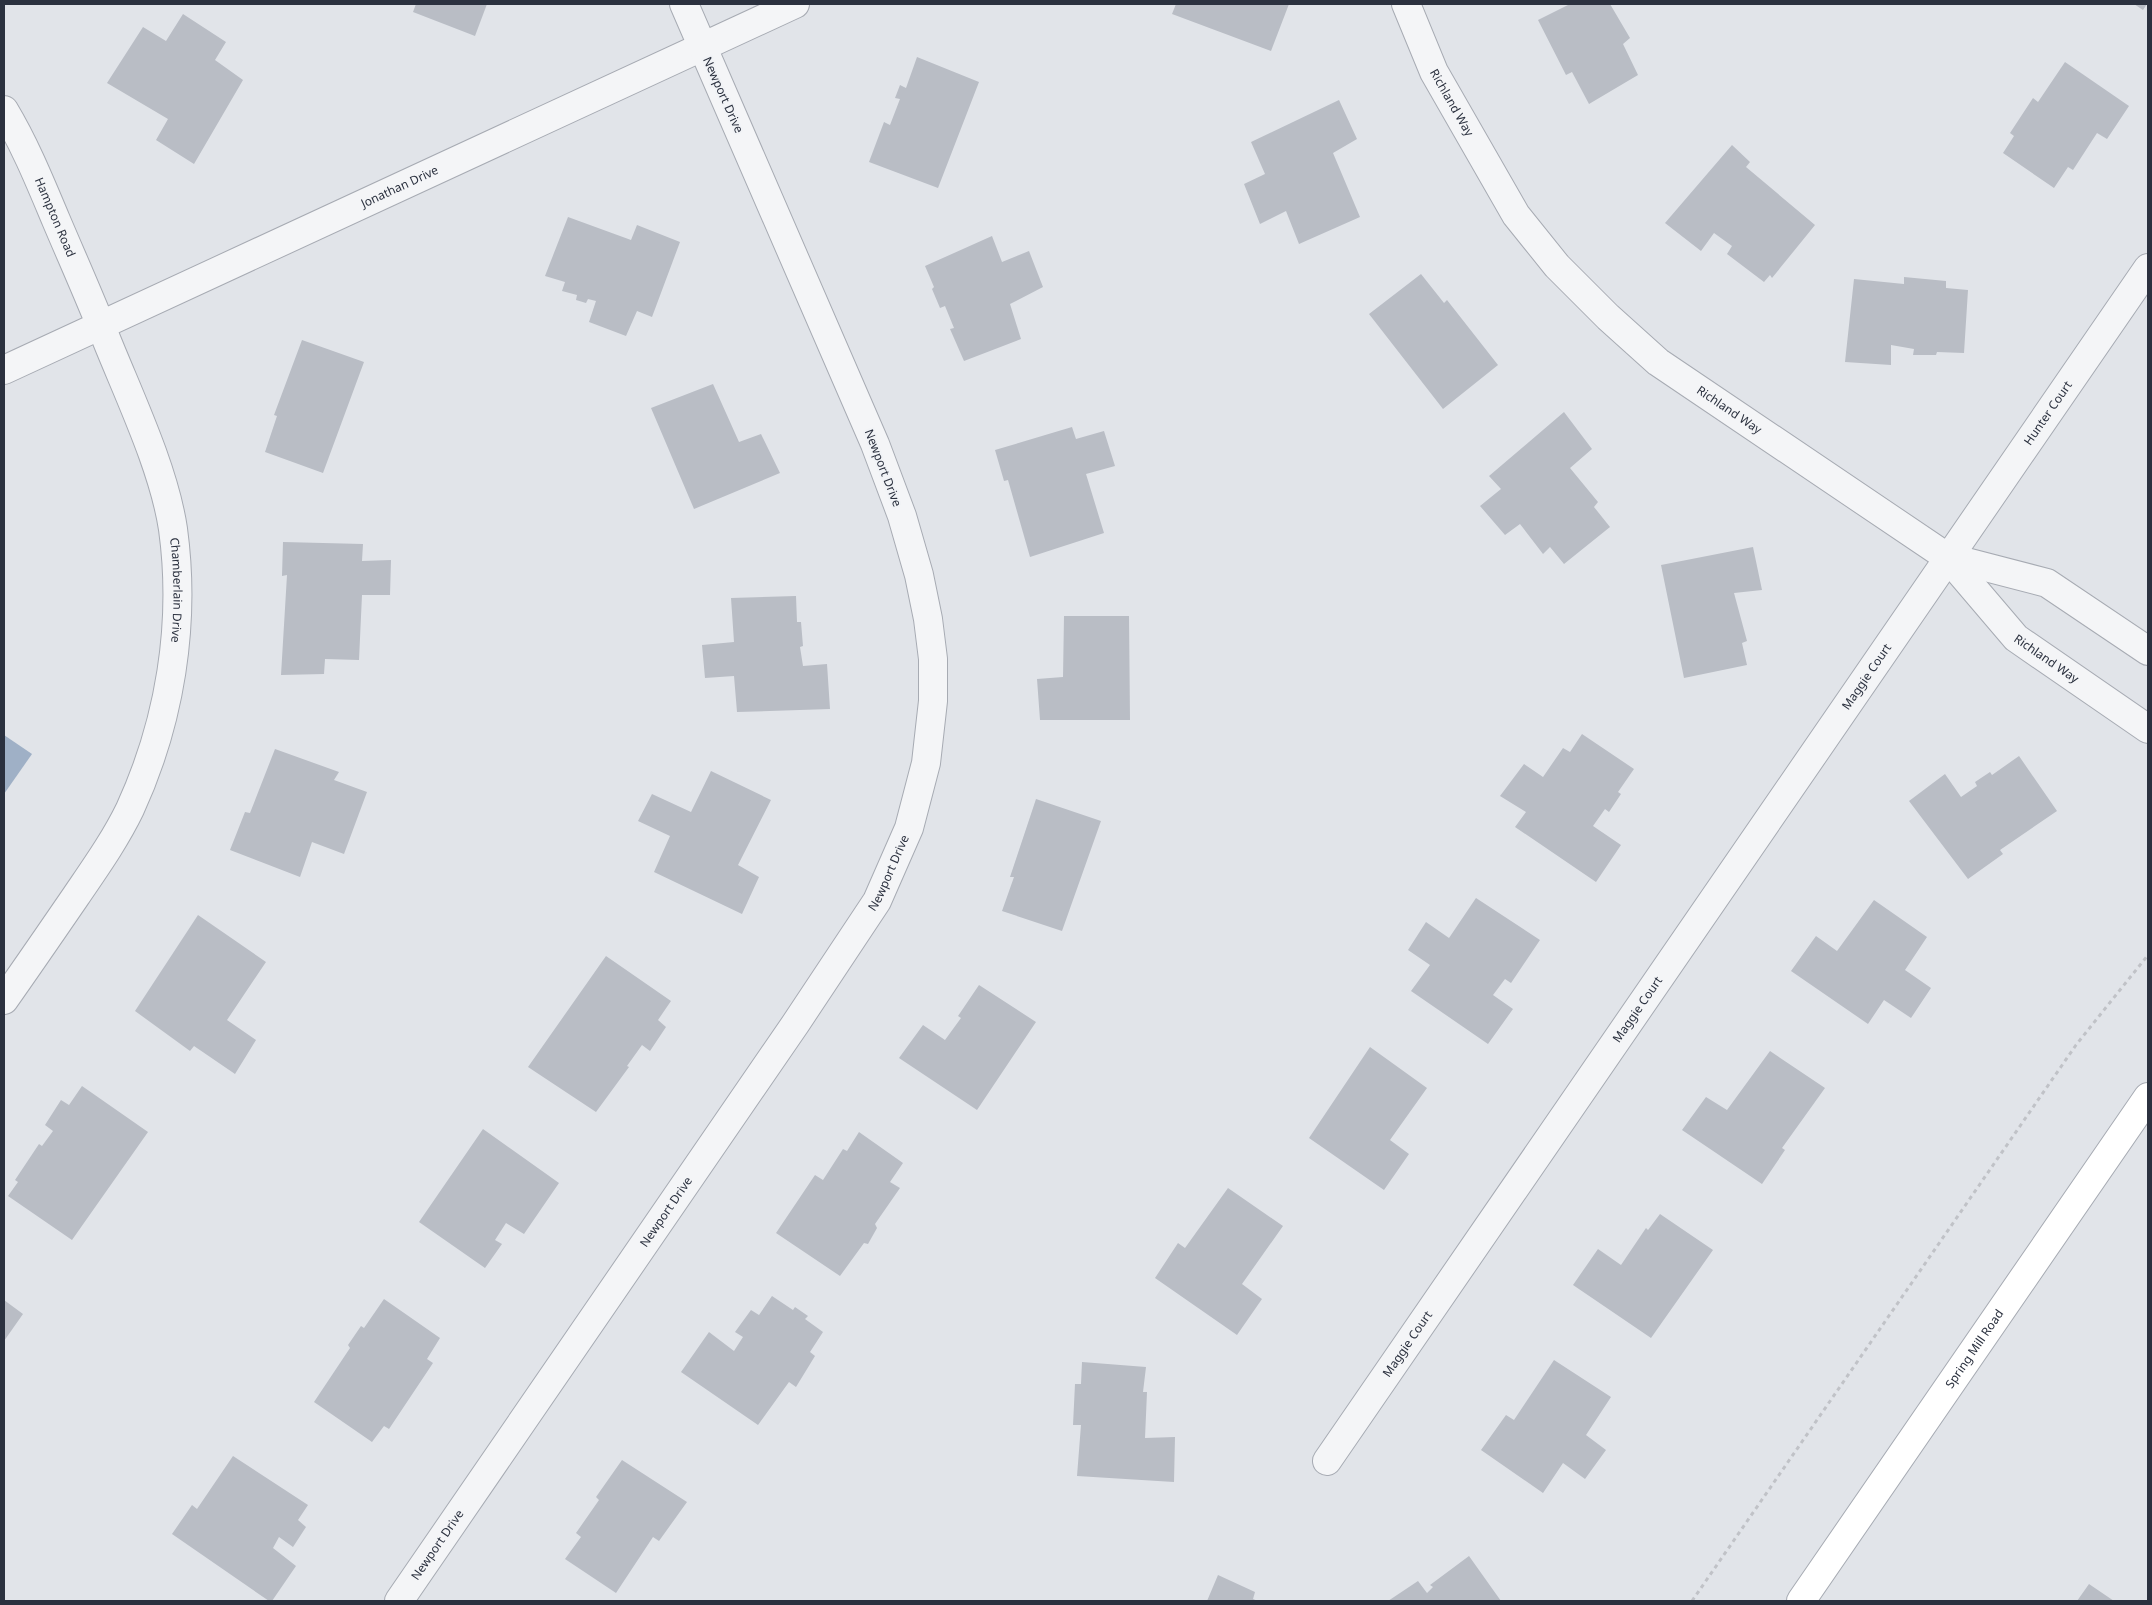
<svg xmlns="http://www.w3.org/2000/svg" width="2152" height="1605" font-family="'Noto Sans',sans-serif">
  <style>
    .water { fill: #9fb0c6 }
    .building { fill: #b9bdc5 }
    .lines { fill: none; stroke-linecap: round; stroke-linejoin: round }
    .street-casing { stroke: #a7abb3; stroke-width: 30 }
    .secondary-casing { stroke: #a7abb3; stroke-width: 30 }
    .path { stroke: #c0c2c7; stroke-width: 3; stroke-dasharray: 4 4; stroke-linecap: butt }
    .street { stroke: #f4f5f7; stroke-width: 28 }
    .secondary { stroke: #fff; stroke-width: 28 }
    .labels { text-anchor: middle; stroke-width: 4; stroke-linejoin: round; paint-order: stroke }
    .street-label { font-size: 12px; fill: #2b313f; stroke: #f1f3f6 }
  </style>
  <rect width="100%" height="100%" fill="#e1e4e9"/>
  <path class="water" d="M4,735L32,754L4,794Z"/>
  <path class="building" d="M416,4H487L475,36L413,12Z
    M1176,4H1289L1271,51L1172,14Z
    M1570,4H1610L1630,38L1623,44L1638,75L1589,104L1572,72L1566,75L1538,20Z
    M2134,4H2147L2143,10Z
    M183,14L226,42L215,60L243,80L194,164L156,140L168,119L107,83L143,27L166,41Z
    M917,57L979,82L938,188L869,162L884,122L890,125L900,99L895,98L900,85L906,88Z
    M2065,62L2129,106L2107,139L2097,133L2073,170L2068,167L2054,188L2003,153L2014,136L2010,133L2033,98L2038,102Z
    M1339,100L1357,139L1333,153L1360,217L1299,244L1286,211L1260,224L1244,184L1265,174L1251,142Z
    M1732,145L1750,162L1746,167L1815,225L1772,278L1770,275L1764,282L1727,254L1732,246L1714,233L1701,251L1665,223Z
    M568,217L631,240L637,225L680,242L652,317L637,311L626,336L589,322L596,301L588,299L586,303L576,300L577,295L562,291L565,282L545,276Z
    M992,236L1002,262L1029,251L1043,287L1010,304L1021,339L964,361L950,329L954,328L945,306L940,308L932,289L934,287L925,266Z
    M1421,274L1444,303L1447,300L1498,365L1443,409L1369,314Z
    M1904,277L1946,281V288L1968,290L1964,353L1937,352L1936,355H1913L1914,349L1891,345V365L1845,362L1854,279L1904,284Z
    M302,340L364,362L323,473L265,452L277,416L274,415Z
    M713,384L739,442L761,434L780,473L694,509L651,408Z
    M1564,412L1592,449L1570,468L1598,502L1594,507L1610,527L1564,564L1550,547L1543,554L1520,524L1505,535L1480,506L1501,489L1489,476Z
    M1072,427L1076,439L1104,431L1115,466L1086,474L1104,533L1030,557L1008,480L1004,481L995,450Z
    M283,542L363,544L362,561L391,560L390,595H362L359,660L325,659L324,674L281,675L287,575L282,576Z
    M1753,547L1762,590L1734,593L1747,641L1742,643L1747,665L1684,678L1661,565Z
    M796,596L797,622H801L803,646L800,647L803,666L827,664L830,709L737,712L734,676L705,678L702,645L734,642L731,598Z
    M1064,616H1129L1130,720H1040L1037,679L1063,677Z
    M1582,734L1634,769L1618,792L1621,794L1609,812L1605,809L1593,826L1621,845L1596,882L1515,827L1526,812L1500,796L1524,764L1543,777L1563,748L1570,752Z
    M275,749L339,772L334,780L367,792L344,854L312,842L300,877L230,850L245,812L250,813Z
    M2019,756L2057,811L2000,850L2003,854L1968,879L1909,801L1945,774L1961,797L1977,786L1975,782L1990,772L1992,775Z
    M711,771L771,800L738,865L759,877L742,914L654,872L670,836L638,821L652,794L691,812Z
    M1036,799L1101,821L1062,931L1002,911L1014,877H1010Z
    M1476,898L1540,940L1511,983L1505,979L1493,995L1513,1009L1488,1044L1411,991L1430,965L1408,950L1426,922L1449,938Z
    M1874,900L1927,937L1905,970L1931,988L1911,1018L1884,1000L1868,1024L1791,971L1816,936L1837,951Z
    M198,915L266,962L227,1020L256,1040L235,1074L194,1046L190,1051L135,1011Z
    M606,956L671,1001L658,1020L666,1027L650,1051L642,1045L627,1066L629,1067L596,1112L528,1067Z
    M979,985L1036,1022L977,1110L899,1058L923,1025L945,1040L961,1018L958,1016Z
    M1370,1047L1427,1088L1390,1140L1409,1154L1384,1190L1309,1138Z
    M1770,1051L1825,1088L1782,1148L1785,1150L1762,1184L1682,1130L1706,1097L1727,1110Z
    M82,1086L148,1132L72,1240L8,1196L18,1182L15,1180L39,1144L42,1146L53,1131L45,1125L61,1100L69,1105Z
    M483,1129L559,1183L524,1234L506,1223L495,1240L502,1244L485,1268L419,1222Z
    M859,1132L903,1163L890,1182L900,1188L875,1224L877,1228L868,1244L864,1243L840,1276L776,1233L815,1175L823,1180L843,1149L847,1151Z
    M1228,1188L1283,1226L1242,1284L1262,1299L1237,1335L1155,1278L1178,1243L1185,1248Z
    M1660,1214L1713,1250L1651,1338L1573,1285L1598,1249L1621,1265L1646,1228L1648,1230Z
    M772,1296L793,1310L795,1307L808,1316L805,1319L823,1332L810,1352L815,1356L796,1387L789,1382L758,1425L681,1372L709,1332L734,1351L743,1337L735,1332L751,1310L759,1315Z
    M384,1299L440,1338L427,1359L433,1363L389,1429L384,1426L372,1442L314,1402L350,1348L348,1345L361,1326L364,1328Z
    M4,1300L23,1314L4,1341Z
    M1554,1360L1611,1397L1586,1435L1606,1450L1585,1479L1563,1463L1543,1493L1481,1450L1506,1415L1514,1420Z
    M1082,1362L1146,1367L1143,1392H1147L1145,1438L1175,1437L1174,1482L1077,1476L1081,1425H1073L1075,1384H1081Z
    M233,1456L308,1505L298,1520L306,1527L293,1547L279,1537L273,1548L296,1566L272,1601H269L172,1534L192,1505L197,1509Z
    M622,1460L687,1502L659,1541L653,1537L616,1593L565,1559L581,1537L576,1533L599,1500L596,1497Z
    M1469,1556L1501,1601H1388L1418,1581L1427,1593L1433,1587L1430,1585Z
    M1218,1575L1255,1592L1253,1599L1258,1601H1207Z
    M2089,1584L2114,1601H2077Z"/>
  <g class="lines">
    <defs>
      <g id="street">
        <path id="s1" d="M1406,4L1434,72L1516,215L1557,266L1608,317L1658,362L1947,557L2016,638L2148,729"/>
        <path id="s2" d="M4,110C25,145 40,182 56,220C73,260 91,300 107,341C130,398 164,469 173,529C186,624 170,722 130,809C115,840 95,868 76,896C52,931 28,966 4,1000"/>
        <path id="s3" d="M4,370L795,4"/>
        <path d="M1947,557L2047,583L2148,651"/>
        <path id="s4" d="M1327,1461L2148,268"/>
        <path id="s5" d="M399,1601L796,1023L877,901L909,828L926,763L933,701V659L928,619L919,575L902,516L875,444L684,4"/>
      </g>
      <g id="secondary">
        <path id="s6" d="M1801,1601L2148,1097"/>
      </g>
    </defs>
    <use href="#street" class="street-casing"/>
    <use href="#secondary" class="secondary-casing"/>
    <path class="path" d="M1692,1601L2076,1045L2148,955"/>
    <use href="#street" class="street"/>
    <use href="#secondary" class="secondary"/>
  </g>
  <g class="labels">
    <g class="street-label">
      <text transform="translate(723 95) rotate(66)" y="4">Newport Drive</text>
      <text dy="4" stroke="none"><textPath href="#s1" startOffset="109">Richland Way</textPath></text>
      <text dy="4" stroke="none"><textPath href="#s3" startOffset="436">Jonathan Drive</textPath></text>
      <text dy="4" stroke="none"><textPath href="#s2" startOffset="119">Hampton Road</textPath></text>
      <text dy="4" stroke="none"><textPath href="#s1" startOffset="529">Richland Way</textPath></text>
      <text dy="4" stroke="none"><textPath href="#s4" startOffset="1272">Hunter Court</textPath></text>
      <text transform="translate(883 468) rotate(69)" y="4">Newport Drive</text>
      <text dy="4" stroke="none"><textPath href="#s2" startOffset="514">Chamberlain Drive</textPath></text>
      <text dy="4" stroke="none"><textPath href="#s1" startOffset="935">Richland Way</textPath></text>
      <text dy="4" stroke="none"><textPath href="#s4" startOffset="952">Maggie Court</textPath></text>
      <text dy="4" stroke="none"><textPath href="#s5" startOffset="878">Newport Drive</textPath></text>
      <text dy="4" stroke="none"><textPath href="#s4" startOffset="548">Maggie Court</textPath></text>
      <text dy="4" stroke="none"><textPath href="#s5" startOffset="472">Newport Drive</textPath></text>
      <text dy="4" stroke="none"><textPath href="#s4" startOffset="142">Maggie Court</textPath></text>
      <text dy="4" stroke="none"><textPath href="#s6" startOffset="306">Spring Mill Road</textPath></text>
      <text dy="4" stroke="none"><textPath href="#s5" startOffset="68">Newport Drive</textPath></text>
    </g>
  </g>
  <rect width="2152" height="1605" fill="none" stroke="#2b313f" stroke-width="10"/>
</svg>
